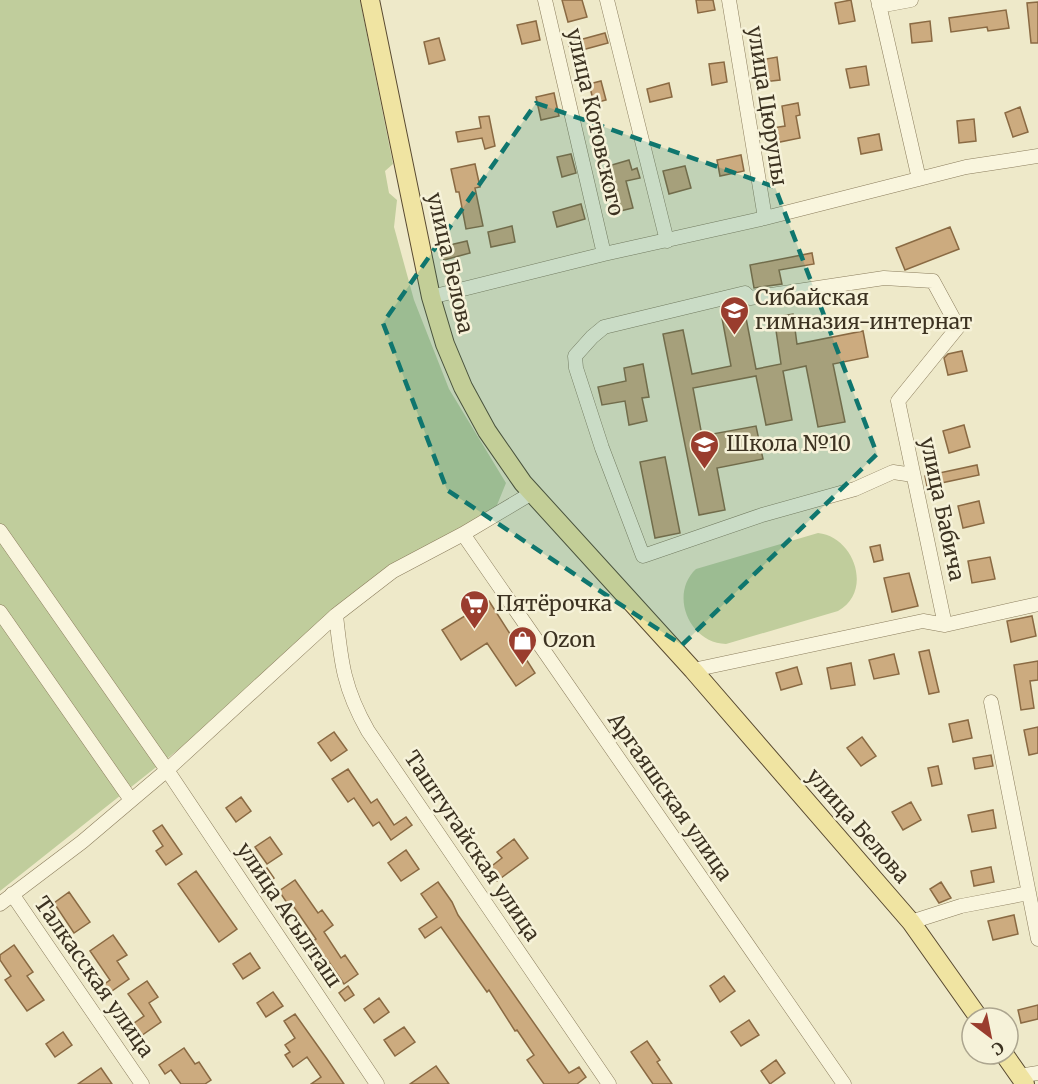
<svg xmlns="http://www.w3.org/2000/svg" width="1038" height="1084" font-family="Merriweather,serif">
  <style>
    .green { fill: #c0cd9c }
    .building { fill: #ccab7f; stroke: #8a6a43; stroke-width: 1.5 }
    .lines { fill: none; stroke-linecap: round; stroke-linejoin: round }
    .minor-casing { stroke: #8b7d5d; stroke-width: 15 }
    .major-casing { stroke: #594a31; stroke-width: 20 }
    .minor { stroke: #f9f5dd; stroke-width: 14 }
    .major { stroke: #f0e4a2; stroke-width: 18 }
    .marked { fill: #0f766e; fill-opacity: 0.2; stroke: #0f766e; stroke-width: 4.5; stroke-dasharray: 12 8; stroke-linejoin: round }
    .labels { text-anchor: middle; stroke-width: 5; stroke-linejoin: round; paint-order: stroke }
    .street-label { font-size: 21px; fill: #3c3221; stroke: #f6f2d9 }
    .poi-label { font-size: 21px; fill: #3c3221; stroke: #f6f2d9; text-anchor: start }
  </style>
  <rect width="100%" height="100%" fill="#eee9c9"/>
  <path class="green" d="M0,0H360L393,164L385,171L389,193L397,200L394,227L414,300L449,389L506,483L495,510L392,580L0,891Z
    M818,533C855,537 873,592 838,611L726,644C689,643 669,594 696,569Z"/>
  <path class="building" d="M562,0H582L587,17L568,22Z
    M696,0H713L715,10L698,13Z
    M851,0L855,21L839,24L835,3Z
    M1038,2V43H1031L1027,3Z
    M1006,10L1009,28L988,31L987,27L951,32L949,18Z
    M536,21L540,40L522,44L517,25Z
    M930,21L932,41L912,43L910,24Z
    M605,33L608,43L571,53L568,43Z
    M439,38L445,60L429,64L424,42Z
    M777,57L780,80L763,82L760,60Z
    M724,62L727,82L712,85L709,64Z
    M866,66L869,85L850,88L846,69Z
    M601,81L606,100L594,103L589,84Z
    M669,83L672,97L650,102L647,89Z
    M554,93L559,116L541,120L536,97Z
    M798,103L800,115L796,116L800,138L775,143L772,128L785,126L782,106Z
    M1020,107L1028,132L1013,137L1005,113Z
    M489,116L495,146L485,149L482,138L458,142L456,132L481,128L479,117Z
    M974,119L976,141L959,143L957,121Z
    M879,134L882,150L861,154L858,138Z
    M571,154L576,173L562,177L557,157Z
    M741,155L744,171L720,176L717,160Z
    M629,160L632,170L637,168L640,178L626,181L633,208L616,212L605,167Z
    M475,164L480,187L475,188L483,226L466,229L459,192H456L451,169Z
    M685,166L691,188L669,194L663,171Z
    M581,204L585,219L557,227L553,212Z
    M512,226L515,242L491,247L488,232Z
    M950,227L959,249L905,270L896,248Z
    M467,241L470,253L444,260L441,247Z
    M812,253L814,264L779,270L782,284L754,288L750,265Z
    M745,313L756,369L781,364L774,317L793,314L797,344L863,331L868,357L833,364L845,422L818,427L806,366L783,371L792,420L766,425L756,376L693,388L702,436L756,426L763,459L717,468L725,510L699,515L663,334L683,330L692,374L731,366L722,318Z
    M962,351L967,371L948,375L944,358L948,354Z
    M643,364L649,397L642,398L647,421L629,425L625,401L602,405L598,387L626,381L624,368Z
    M964,425L970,447L949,453L943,431Z
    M665,457L680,533L655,538L640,462Z
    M977,465L979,475L927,486L925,476Z
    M979,501L984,523L963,528L958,506Z
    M880,545L883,560L874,562L870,547Z
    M990,557L995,579L972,583L968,561Z
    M909,573L918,606L892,612L884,578Z
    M489,601L535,673L516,686L487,643L461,660L442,630Z
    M1032,616L1036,636L1011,642L1007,621Z
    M929,650L939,692L929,694L919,652Z
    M894,654L899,674L874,679L869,660Z
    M1038,661V680L1030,681L1034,708L1021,710L1014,665Z
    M851,663L855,685L831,689L827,668Z
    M797,667L802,684L781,690L776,673Z
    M968,720L972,738L953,742L949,724Z
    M1038,727V753L1029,755L1024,730Z
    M334,732L347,750L331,761L318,743Z
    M862,737L876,756L861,766L847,748Z
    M991,755L993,766L975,769L973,758Z
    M938,766L942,784L932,786L928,768Z
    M348,769L371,803L377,799L394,825L406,817L412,825L391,840L379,822L373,826L354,798L348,802L332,779Z
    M241,797L251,811L236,822L226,808Z
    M911,802L921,820L903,830L892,812Z
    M993,810L996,828L972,832L968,815Z
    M162,825L182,854L166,865L156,851L163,846L153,831Z
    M270,837L282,854L267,864L255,847Z
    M514,839L528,858L497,881L488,869L502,858L497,852Z
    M406,850L419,869L401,881L388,863Z
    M991,867L994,882L974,886L971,871Z
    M267,868L274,878L266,884L259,873Z
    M196,871L237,929L219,942L178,884Z
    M295,880L318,913L322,910L333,925L324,932L341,958L345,955L358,974L344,984L327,959L320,964L307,945L316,939L294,907L291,909L279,891Z
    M438,882L452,902L458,915L569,1073L579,1067L586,1077L577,1084H544L527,1060L534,1055L517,1030L515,1031L489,990L487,992L441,927L425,938L419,929L437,917L421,894Z
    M941,882L951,898L939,903L930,889Z
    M69,892L90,922L74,933L54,903Z
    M1014,915L1018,934L993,940L988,921Z
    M113,935L127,955L117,961L129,979L109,993L103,985L110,980L90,951Z
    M14,945L33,972L27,976L44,1000L27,1011L5,980L11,976L0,960V955Z
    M250,953L260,968L243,979L233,964Z
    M724,976L735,991L720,1002L710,986Z
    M147,981L158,997L149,1003L161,1022L138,1038L130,1026L144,1016L128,994Z
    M348,986L354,995L345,1001L339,993Z
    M273,992L283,1006L266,1017L257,1003Z
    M379,998L389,1012L374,1023L364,1009Z
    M1038,1005V1019L1021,1023L1018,1010Z
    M295,1014L327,1059L344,1084H311L321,1077L307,1057L293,1067L285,1055L290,1052L285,1045L295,1038L284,1021Z
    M749,1020L759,1035L741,1046L731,1032Z
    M404,1027L415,1042L395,1056L384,1040Z
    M63,1032L72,1045L55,1057L46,1044Z
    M647,1041L660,1060L657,1062L672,1084H653L631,1052Z
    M184,1048L195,1064L199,1062L211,1080L205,1084H181L171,1070L165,1074L159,1065Z
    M776,1060L785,1073L770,1084L761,1071Z
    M436,1066L449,1084H410Z
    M101,1068L112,1084H78Z"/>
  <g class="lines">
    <defs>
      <path id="minor" d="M545,0L604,254
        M607,0L667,241
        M729,0L765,218
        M878,0L919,179
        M879,6L911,0
        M431,297L604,254L765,218L966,167L1038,156
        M913,475L893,472L855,489L762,515L643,556L602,448L576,368L575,356L592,337L604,327L745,293L750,298L884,278L933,281L958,327L898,401L945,625
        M0,531L167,770L377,1084
        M463,534L844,1084
        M0,612L131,800
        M336,615C341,663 344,689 368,731L609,1084
        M693,670L923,621L945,625L1038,604
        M991,702L1038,939
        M12,894L142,1084
        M0,904L82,842L167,770L336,615L393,571L463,534L532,493
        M911,922L961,906L1029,893
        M1019,1076L1038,1073"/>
      <path id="major" d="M370,0L431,297L445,344L463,387L487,431L523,483L693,670L911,922L979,1018
        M1004,1054L1025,1084"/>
    </defs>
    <use href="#minor" class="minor-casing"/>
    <use href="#major" class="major-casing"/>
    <use href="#minor" class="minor"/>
    <use href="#major" class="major"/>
  </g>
  <path class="marked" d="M536,103L775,187L877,454L682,645L447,490L383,323Z"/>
  <defs>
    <symbol id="school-pin" viewBox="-11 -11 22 30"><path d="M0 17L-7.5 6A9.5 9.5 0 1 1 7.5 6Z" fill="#9a3d2e" stroke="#f6f2d9"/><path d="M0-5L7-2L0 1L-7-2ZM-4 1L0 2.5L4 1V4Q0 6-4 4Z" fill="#fff"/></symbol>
    <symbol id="supermarket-pin" viewBox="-11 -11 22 30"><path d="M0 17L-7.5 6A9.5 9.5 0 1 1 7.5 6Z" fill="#9a3d2e" stroke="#f6f2d9"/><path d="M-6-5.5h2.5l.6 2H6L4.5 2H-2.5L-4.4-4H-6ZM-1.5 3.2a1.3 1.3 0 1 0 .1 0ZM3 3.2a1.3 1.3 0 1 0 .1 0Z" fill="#fff"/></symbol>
    <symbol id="shop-pin" viewBox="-11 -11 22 30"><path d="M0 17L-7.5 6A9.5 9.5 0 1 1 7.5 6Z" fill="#9a3d2e" stroke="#f6f2d9"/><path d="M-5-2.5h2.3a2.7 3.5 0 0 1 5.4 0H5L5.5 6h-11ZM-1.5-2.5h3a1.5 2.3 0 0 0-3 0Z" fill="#fff"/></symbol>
  </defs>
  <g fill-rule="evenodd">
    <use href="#school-pin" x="718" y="294" width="33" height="45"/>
    <use href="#school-pin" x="688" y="428" width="33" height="45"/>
    <use href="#supermarket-pin" x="458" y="588" width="33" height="45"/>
    <use href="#shop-pin" x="506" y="624" width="33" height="45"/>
  </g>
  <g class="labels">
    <g class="street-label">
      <text transform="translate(767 106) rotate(81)" y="7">улица Цюрупы</text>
      <text transform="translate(595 122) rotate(77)" y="7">улица Котовского</text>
      <text transform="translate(450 263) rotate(77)" y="7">улица Белова</text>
      <text transform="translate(942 509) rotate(78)" y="7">улица Бабича</text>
      <text transform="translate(670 797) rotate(55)" y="7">Аргаяшская улица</text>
      <text transform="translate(858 826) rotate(49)" y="7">улица Белова</text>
      <text transform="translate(472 846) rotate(56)" y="7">Таштугайская улица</text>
      <text transform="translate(289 915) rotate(56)" y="7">улица Асылташ</text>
      <text transform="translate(94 977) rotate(55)" y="7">Талкасская улица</text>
    </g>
    <g class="poi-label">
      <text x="755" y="305">Сибайская<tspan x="755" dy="24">гимназия-интернат</tspan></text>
      <text x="726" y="451">Школа №10</text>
      <text x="496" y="611">Пятёрочка</text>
      <text x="543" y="647">Ozon</text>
    </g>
  </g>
  <g transform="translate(990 1036) rotate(148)"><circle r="28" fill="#f6f2d9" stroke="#aca58f" stroke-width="1.5"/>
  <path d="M0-4.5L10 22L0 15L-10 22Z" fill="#9a3d2e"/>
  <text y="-9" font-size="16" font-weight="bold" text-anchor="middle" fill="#3c3221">С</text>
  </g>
</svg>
